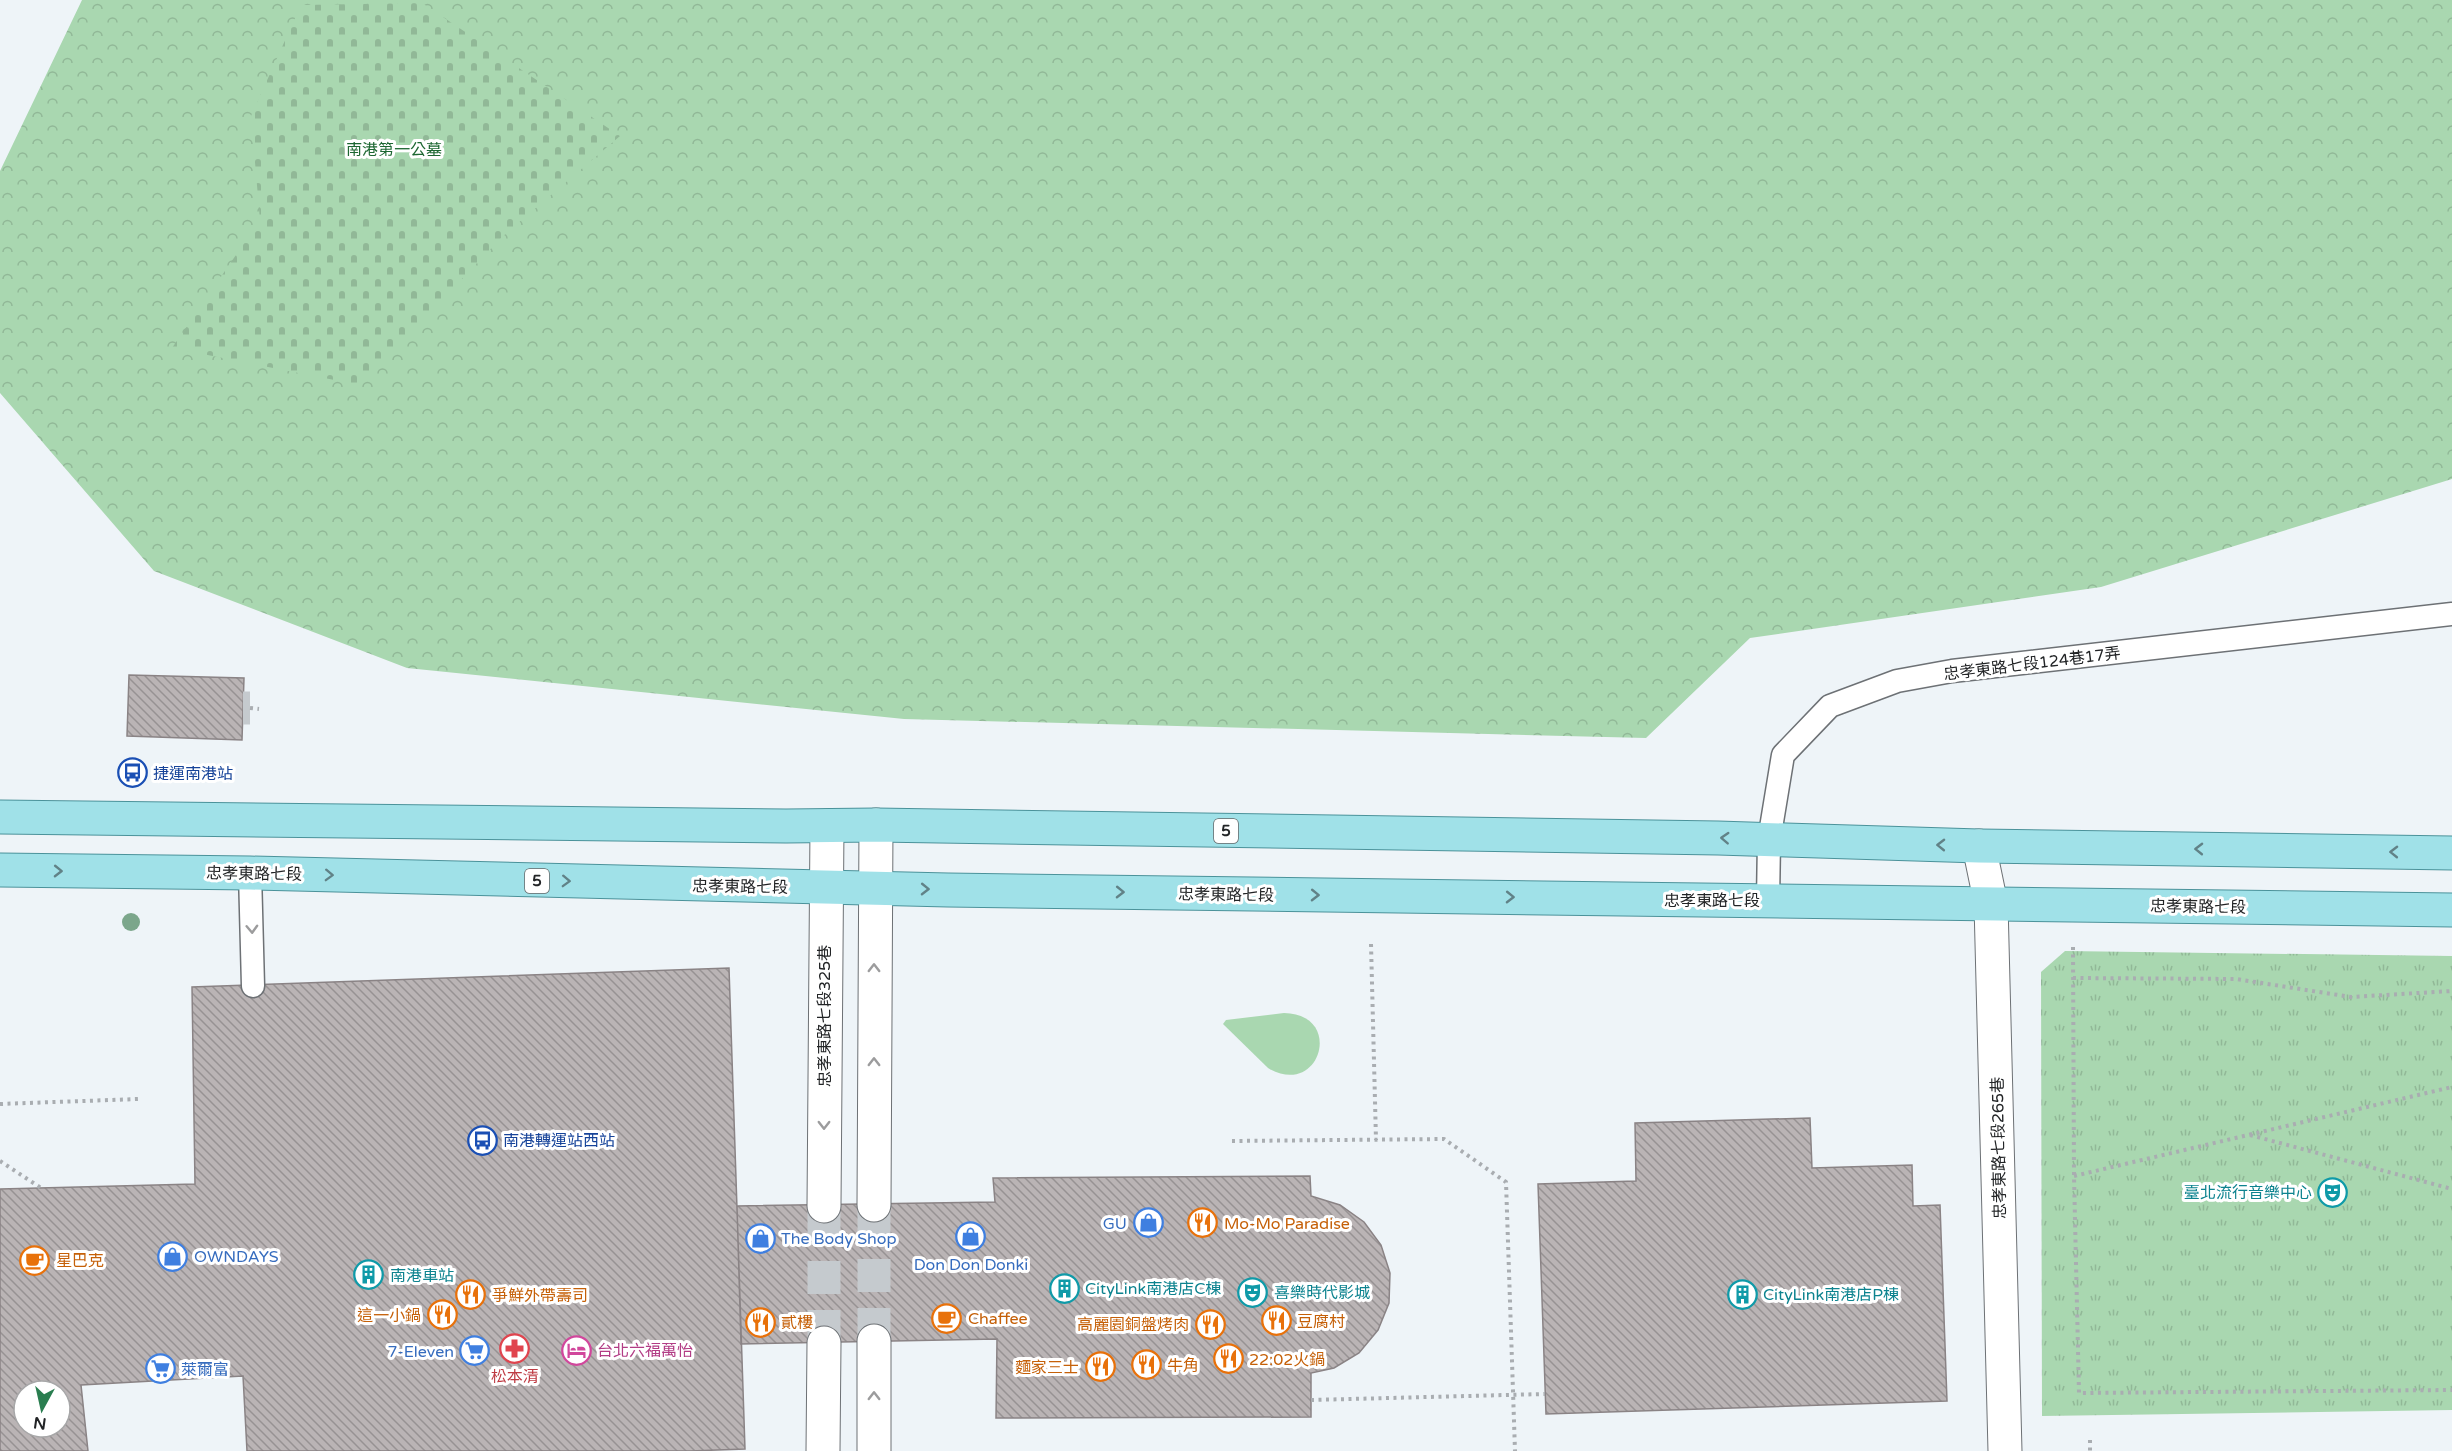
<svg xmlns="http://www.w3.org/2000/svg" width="2452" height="1451" font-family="'Varela Round','Noto Sans TC',sans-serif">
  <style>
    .grass { fill: #a9d7b0 }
    .forest { fill: url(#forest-crowns) }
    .cemetery { fill: url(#cemetery-stones) }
    .park { fill: url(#park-tufts) }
    .building { fill: url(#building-back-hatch); stroke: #8a8385; stroke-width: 1.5; fill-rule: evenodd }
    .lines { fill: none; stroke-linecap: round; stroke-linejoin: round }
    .street-tunnel { stroke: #c5cace; stroke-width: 33; stroke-dasharray: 33 16; stroke-linecap: butt }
    .lane-casing { stroke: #6d7175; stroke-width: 25 }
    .street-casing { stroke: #6d7175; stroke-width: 35 }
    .primary-casing { stroke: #4b929a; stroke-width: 35 }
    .path { stroke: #a9adb1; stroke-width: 4; stroke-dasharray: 3 4.5; stroke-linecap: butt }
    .lane { stroke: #fff; stroke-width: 22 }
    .street { stroke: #fff; stroke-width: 33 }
    .primary { stroke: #a0e1e8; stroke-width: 33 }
    .path-bridge { stroke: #a9adb1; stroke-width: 4; stroke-dasharray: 3 4.5; stroke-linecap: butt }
    .tree { fill: #7ba68b }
    .oneway { stroke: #618287 }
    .oneway2 { stroke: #9c9c9d }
    .labels { text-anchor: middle; stroke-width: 6; stroke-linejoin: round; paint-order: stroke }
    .shield { fill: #fff; stroke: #646667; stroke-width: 1.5 }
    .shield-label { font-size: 15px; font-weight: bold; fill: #222426 }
    .park-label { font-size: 16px; fill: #1d6732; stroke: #fff }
    .street-label { font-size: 16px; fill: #222426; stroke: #fff }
    .transit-label { font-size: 16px; fill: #164399; stroke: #fff; text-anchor: start }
    .culture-label { font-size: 16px; fill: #0d838f; stroke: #fff; text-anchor: start }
    .shop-label { font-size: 16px; fill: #366cbe; stroke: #fff; text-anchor: start }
    .food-label { font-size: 16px; fill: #c56008; stroke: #fff; text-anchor: start }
    .hotel-label { font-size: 16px; fill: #b23c85; stroke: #fff; text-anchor: start }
    .health-label { font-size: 16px; fill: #be3a42; stroke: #fff }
  </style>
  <defs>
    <pattern id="forest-crowns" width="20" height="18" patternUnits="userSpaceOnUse" patternTransform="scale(1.5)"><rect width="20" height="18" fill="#a9d7b0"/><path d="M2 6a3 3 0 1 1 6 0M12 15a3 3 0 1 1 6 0" fill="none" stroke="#91b897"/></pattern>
    <pattern id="cemetery-stones" width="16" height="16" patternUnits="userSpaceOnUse" patternTransform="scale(1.5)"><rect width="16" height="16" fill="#a9d7b0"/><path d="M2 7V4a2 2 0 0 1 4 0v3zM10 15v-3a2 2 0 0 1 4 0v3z" fill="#91b897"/></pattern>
    <pattern id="park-tufts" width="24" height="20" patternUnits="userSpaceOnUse" patternTransform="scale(1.5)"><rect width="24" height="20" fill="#a9d7b0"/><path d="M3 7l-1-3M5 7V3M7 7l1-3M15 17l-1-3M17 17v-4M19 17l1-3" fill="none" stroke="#91b897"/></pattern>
    <pattern id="building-back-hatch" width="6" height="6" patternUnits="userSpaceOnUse" patternTransform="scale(1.5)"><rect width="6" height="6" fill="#bab4b5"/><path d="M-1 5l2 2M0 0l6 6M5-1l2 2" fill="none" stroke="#979293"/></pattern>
  </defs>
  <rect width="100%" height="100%" fill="#eef4f8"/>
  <path class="grass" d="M1284,1013C1345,1014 1320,1099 1268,1068L1223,1024L1226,1020Z"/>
  <path class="forest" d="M82,0H2452V479L2101,587L1750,638L1646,738L904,719L407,668L154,571L0,393V171Z"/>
  <path class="cemetery" d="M422,3L620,136L502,237L360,385L172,348L260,220L251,116L301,5Z"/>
  <path class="park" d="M2065,951L2452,956V1410L2042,1416L2041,972Z"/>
  <path class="building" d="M129,675L244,678L242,740L127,736Z
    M729,968L745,1449L690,1451H247L243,1376L81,1385L88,1451H0V1189L195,1184L192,987ZM24,1391H60V1427H24Z
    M1810,1118L1812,1168L1912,1165L1913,1206L1940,1205L1947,1401L1546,1414L1538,1184L1636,1181L1635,1123Z
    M1310,1176L1311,1196L1340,1205L1364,1222L1381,1245L1390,1273L1389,1303L1378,1330L1359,1353L1334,1368L1311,1373V1417L996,1418L997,1339L741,1344L737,1206L995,1202L993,1178Z"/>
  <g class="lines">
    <path class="street-tunnel" d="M243,708H250
      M874,1341V1205
      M824,1343V1206"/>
    <defs>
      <path id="lane" d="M250,873L253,986
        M1768,901L1769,840L1783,755L1830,706L1897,681L1952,671L2452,614"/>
      <path id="street" d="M1979,846L1991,904L2005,1451
        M874,1205L876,825
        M824,1206L827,826
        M874,1341V1451
        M823,1451L824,1343"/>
      <path id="primary" d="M0,817L786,826L876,825L1718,838L1979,846L2452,853
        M0,870L250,873L948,890L2452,910"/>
    </defs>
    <use href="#lane" class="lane-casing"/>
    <use href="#street" class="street-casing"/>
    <use href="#primary" class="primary-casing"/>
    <path class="path" d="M250,708L259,709
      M1371,944L1376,1140
      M2073,947L2074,1176L2079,1393L2452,1390
      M2073,978L2236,979L2351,997L2452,991
      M0,1104L138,1099
      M2250,1135L2452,1189
      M1232,1141L1444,1139L1506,1182L1515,1451
      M0,1161L41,1188
      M2074,1176L2452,1087
      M2090,1440V1451"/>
    <use href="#lane" class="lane"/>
    <use href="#street" class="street"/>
    <use href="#primary" class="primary"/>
    <path class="path-bridge" d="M1311,1400L1545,1394"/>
  </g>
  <circle class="tree" cx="131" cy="922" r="9"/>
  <defs><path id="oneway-chevron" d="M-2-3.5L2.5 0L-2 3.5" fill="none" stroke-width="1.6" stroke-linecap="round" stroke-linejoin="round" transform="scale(1.5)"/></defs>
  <g class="oneway">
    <use href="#oneway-chevron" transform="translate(1725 838) rotate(-177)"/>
    <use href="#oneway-chevron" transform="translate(1941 845) rotate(-179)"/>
    <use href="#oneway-chevron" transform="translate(2199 849) rotate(-179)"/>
    <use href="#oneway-chevron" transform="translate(2394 852) rotate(-179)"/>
    <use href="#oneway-chevron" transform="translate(58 871) rotate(1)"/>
    <use href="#oneway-chevron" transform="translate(329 875) rotate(2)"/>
    <use href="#oneway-chevron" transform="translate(566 881) rotate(2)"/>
    <use href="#oneway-chevron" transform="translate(925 889) rotate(1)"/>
    <use href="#oneway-chevron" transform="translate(1120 892) rotate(1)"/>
    <use href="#oneway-chevron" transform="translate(1315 895) rotate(1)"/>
    <use href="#oneway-chevron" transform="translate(1510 897) rotate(1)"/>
  </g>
  <g class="oneway2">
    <use href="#oneway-chevron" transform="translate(252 929) rotate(88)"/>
    <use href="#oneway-chevron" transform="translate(874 968) rotate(-90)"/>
    <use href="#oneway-chevron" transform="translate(874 1062) rotate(-90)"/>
    <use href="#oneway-chevron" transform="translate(824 1125) rotate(90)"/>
    <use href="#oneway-chevron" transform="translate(874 1396) rotate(-90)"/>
  </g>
  <defs>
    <symbol id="bus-ring" viewBox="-11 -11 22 22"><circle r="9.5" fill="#fff" stroke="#1a4fb4" stroke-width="1.5"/><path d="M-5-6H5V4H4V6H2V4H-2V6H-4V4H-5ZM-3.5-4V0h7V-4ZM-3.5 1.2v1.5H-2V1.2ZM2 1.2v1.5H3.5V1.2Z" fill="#1a4fb4"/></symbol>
    <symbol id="theatre-ring" viewBox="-11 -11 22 22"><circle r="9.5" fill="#fff" stroke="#0f9aa8" stroke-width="1.5"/><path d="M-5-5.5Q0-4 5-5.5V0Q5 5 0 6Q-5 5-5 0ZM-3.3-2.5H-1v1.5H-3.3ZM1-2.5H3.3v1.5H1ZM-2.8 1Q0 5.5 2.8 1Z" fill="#0f9aa8"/></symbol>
    <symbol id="shop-ring" viewBox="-11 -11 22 22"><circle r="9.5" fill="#fff" stroke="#3f7fe0" stroke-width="1.5"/><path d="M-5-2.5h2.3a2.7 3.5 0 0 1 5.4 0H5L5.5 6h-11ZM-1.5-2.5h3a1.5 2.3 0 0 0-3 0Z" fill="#3f7fe0"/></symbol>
    <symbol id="restaurant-ring" viewBox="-11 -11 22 22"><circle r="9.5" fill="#fff" stroke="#e8710a" stroke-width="1.5"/><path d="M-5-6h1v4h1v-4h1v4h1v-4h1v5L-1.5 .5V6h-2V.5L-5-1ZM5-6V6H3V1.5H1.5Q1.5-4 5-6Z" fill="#e8710a"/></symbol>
    <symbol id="cafe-ring" viewBox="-11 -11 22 22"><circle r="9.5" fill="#fff" stroke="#e8710a" stroke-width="1.5"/><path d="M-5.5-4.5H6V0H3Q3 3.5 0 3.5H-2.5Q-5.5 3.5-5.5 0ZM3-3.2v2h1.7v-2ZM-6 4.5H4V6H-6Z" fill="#e8710a"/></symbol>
    <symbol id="building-ring" viewBox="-11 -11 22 22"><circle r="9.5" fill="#fff" stroke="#0f9aa8" stroke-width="1.5"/><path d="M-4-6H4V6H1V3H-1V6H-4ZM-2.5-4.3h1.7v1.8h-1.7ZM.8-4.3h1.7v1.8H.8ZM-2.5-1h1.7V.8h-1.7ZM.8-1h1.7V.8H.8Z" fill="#0f9aa8"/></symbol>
    <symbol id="pharmacy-ring" viewBox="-11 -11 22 22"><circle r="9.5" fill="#fff" stroke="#e0444e" stroke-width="1.5"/><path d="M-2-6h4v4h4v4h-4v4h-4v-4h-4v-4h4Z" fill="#e0444e"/></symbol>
    <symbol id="hotel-ring" viewBox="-11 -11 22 22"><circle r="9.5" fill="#fff" stroke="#d1479c" stroke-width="1.5"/><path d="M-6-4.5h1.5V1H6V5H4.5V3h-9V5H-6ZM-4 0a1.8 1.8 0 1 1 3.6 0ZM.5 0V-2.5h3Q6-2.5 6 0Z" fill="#d1479c"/></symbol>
    <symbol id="supermarket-ring" viewBox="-11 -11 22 22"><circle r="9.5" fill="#fff" stroke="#3f7fe0" stroke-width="1.5"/><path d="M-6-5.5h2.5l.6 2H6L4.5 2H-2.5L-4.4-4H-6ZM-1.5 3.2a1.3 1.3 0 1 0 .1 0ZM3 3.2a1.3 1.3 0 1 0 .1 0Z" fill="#3f7fe0"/></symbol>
  </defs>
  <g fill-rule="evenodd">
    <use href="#bus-ring" x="116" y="756" width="33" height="33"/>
    <use href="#bus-ring" x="466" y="1124" width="33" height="33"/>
    <use href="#theatre-ring" x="2316" y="1176" width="33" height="33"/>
    <use href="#shop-ring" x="1132" y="1206" width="33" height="33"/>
    <use href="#restaurant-ring" x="1186" y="1206" width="33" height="33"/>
    <use href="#shop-ring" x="954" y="1220" width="33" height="33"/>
    <use href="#shop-ring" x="744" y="1222" width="33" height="33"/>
    <use href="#shop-ring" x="156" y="1240" width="33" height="33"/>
    <use href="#cafe-ring" x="18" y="1244" width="33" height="33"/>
    <use href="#building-ring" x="352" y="1258" width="33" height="33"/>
    <use href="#building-ring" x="1048" y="1272" width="33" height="33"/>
    <use href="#theatre-ring" x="1236" y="1276" width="33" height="33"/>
    <use href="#building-ring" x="1726" y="1278" width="33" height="33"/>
    <use href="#restaurant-ring" x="454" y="1278" width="33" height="33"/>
    <use href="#restaurant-ring" x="426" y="1298" width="33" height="33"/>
    <use href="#cafe-ring" x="930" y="1302" width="33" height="33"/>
    <use href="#restaurant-ring" x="1260" y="1304" width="33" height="33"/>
    <use href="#restaurant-ring" x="744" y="1306" width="33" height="33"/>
    <use href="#restaurant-ring" x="1194" y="1308" width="33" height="33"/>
    <use href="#pharmacy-ring" x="498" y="1332" width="33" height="33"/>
    <use href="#hotel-ring" x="560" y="1334" width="33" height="33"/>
    <use href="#supermarket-ring" x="458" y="1334" width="33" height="33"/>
    <use href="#restaurant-ring" x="1212" y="1342" width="33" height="33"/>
    <use href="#restaurant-ring" x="1130" y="1348" width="33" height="33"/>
    <use href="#restaurant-ring" x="1084" y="1350" width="33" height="33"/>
    <use href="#supermarket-ring" x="144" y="1352" width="33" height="33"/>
  </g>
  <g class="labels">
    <g class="shield">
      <rect x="1214" y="819" width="24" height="24" rx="4.5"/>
      <rect x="525" y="869" width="24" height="24" rx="4.5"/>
    </g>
    <g class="shield-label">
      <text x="1226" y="836">5</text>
      <text x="537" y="886">5</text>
    </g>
    <g class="park-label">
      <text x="394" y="155">南港第一公墓</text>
    </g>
    <g class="street-label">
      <text transform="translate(2032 663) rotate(-7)" y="6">忠孝東路七段124巷17弄</text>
      <text transform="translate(254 873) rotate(1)" y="6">忠孝東路七段</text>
      <text transform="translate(740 886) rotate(1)" y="6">忠孝東路七段</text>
      <text transform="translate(1226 894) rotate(1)" y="6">忠孝東路七段</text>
      <text x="1712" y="906">忠孝東路七段</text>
      <text transform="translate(2198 906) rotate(1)" y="6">忠孝東路七段</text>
      <text transform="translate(824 1016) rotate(-90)" y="6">忠孝東路七段325巷</text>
      <text transform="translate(1998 1148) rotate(-91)" y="6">忠孝東路七段265巷</text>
    </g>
    <g class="transit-label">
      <text x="153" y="779">捷運南港站</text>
      <text x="503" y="1146">南港轉運站西站</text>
    </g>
    <g class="culture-label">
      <text x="2312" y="1198" text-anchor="end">臺北流行音樂中心</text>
      <text x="390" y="1281">南港車站</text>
      <text x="1085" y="1294">CityLink南港店C棟</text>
      <text x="1274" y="1298">喜樂時代影城</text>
      <text x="1763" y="1300">CityLink南港店P棟</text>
    </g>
    <g class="shop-label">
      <text x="1127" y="1229" text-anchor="end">GU</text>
      <text x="781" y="1244">The Body Shop</text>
      <text x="194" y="1262">OWNDAYS</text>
      <text x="971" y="1270" text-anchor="middle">Don Don Donki</text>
      <text x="454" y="1357" text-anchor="end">7-Eleven</text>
      <text x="181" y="1375">萊爾富</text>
    </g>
    <g class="food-label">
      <text x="1224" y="1229">Mo-Mo Paradise</text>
      <text x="56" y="1266">星巴克</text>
      <text x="492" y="1301">爭鮮外帶壽司</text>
      <text x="421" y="1321" text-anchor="end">這一小鍋</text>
      <text x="968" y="1324">Chaffee</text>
      <text x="1297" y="1327">豆腐村</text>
      <text x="781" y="1328">貳樓</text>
      <text x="1189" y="1330" text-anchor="end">高麗園銅盤烤肉</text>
      <text x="1249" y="1365">22:02火鍋</text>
      <text x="1167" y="1371">牛角</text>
      <text x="1079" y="1373" text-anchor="end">麵家三士</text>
    </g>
    <g class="hotel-label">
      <text x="597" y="1356">台北六福萬怡</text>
    </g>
    <g class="health-label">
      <text x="515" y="1382">松本清</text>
    </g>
  </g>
  <g transform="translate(42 1409) rotate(188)"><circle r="28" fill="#ffffff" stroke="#a7a7a8" stroke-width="1.5"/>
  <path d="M0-4.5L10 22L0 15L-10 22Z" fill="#2a7e50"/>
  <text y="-9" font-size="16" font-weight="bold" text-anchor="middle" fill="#222426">N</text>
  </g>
</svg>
